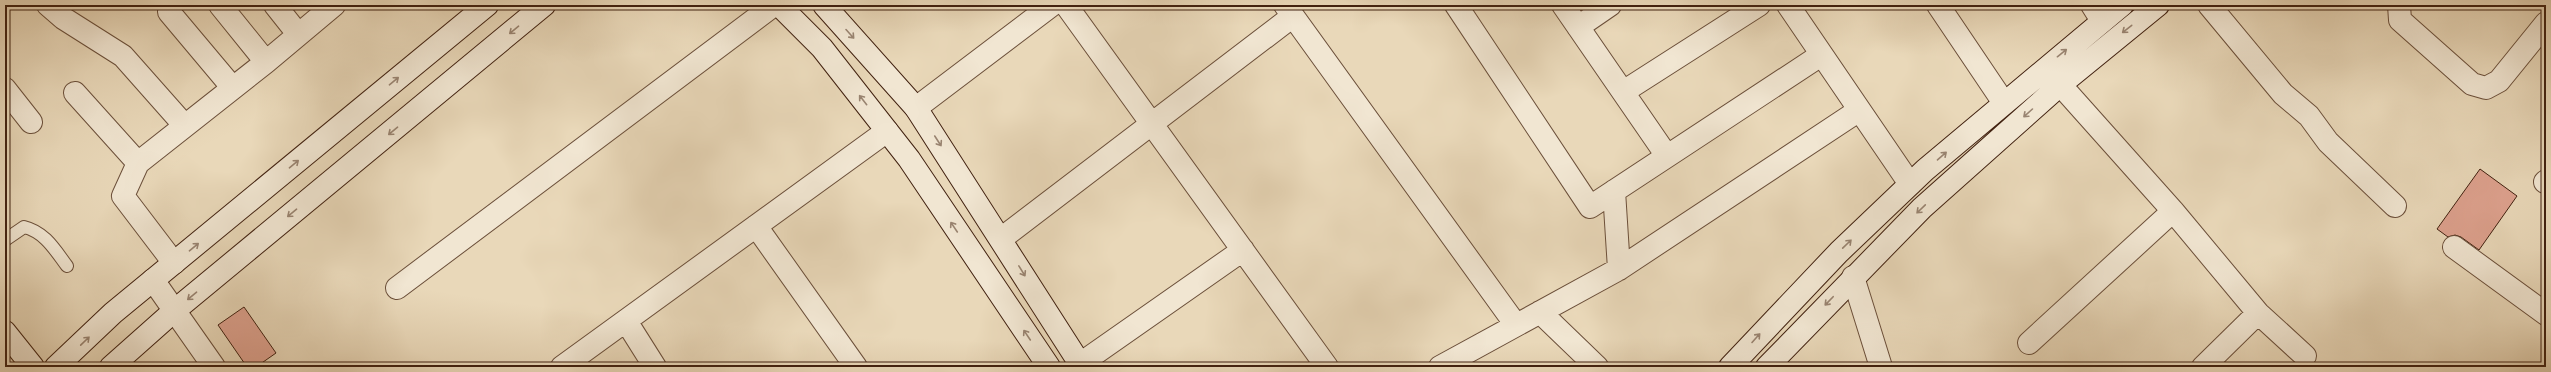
<svg xmlns="http://www.w3.org/2000/svg" width="2551" height="372" font-family="Alegreya,serif">
  <style>
    .building { fill: #dea28f; stroke: #412110 }
    .lines { fill: none; stroke-linecap: round; stroke-linejoin: round }
    .lane-casing { stroke: #6b4f3a; stroke-width: 14 }
    .street-casing { stroke: #6b4f3a; stroke-width: 24 }
    .secondary-casing { stroke: #412110; stroke-width: 24 }
    .lane { stroke: #f1e6d2; stroke-width: 12 }
    .street { stroke: #f1e6d2; stroke-width: 22 }
    .secondary { stroke: #f1e6d2; stroke-width: 22 }
    .oneway { stroke: #998471 }
  </style>
  <rect width="100%" height="100%" fill="#e9d8b9"/>
  <filter id="stains"><feTurbulence type="fractalNoise" baseFrequency=".005" numOctaves="4"/><feColorMatrix values="0 0 0 0 .2 0 0 0 0 .09 0 0 0 0 .02 0 0 0 .5 -.17"/></filter>
  <radialGradient id="worn" r=".72"><stop offset=".6" stop-color="#630" stop-opacity="0"/><stop offset="1" stop-color="#630" stop-opacity=".3"/></radialGradient>
  <path class="building" d="M2480,169L2517,196L2479,250L2461,237L2455,235L2448,237L2437,229Z
    M244,307L276,353L256,367H247L218,325Z"/>
  <g class="lines">
    <defs>
      <path id="lane" d="M5,240L24,227C45,232 55,250 67,266"/>
      <path id="street" d="M48,5L63,18L123,56L185,126
        M220,5L266,62
        M275,5L298,34
        M1066,5L1327,367
        M1285,5L1516,325
        M1456,5L1590,207L1821,55
        M1563,5L1667,156
        M1788,5L1910,184
        M1938,5L2004,103
        M2092,5L2102,21
        M2209,5L2283,94L2309,116L2328,142L2395,206
        M2399,5L2400,20L2472,84L2486,88L2499,81L2546,23
        M169,12L232,87
        M1578,27L1610,5
        M2048,71L2173,211L2258,313L2305,356
        M5,89L31,122
        M1623,92L1759,5
        M75,93L138,163L266,62L334,5
        M916,108L1052,5
        M138,163L123,196L174,263
        M2545,182L2546,181
        M1614,191L1619,269
        M756,226L856,367
        M1002,238L1293,16
        M2454,247L2546,314
        M1853,277L1881,367
        M153,280L214,367
        M397,288L774,5
        M1540,312L1597,367
        M626,321L655,367
        M2029,343L2173,211
        M1080,364L1243,250
        M562,367L887,131
        M1440,367L1619,269L1858,111
        M2203,367L2258,313"/>
      <path id="secondary" d="M779,5L822,48L909,159L1049,367
        M824,5L916,108L1082,367
        M5,332L33,367
        M56,367L113,313L487,5
        M111,367L174,311L544,5
        M1730,367L1839,252L1925,170L2122,5
        M1767,367L1922,208L2060,85L2158,5"/>
    </defs>
    <use href="#lane" class="lane-casing"/>
    <use href="#street" class="street-casing"/>
    <use href="#secondary" class="secondary-casing"/>
    <use href="#lane" class="lane"/>
    <use href="#street" class="street"/>
    <use href="#secondary" class="secondary"/>
  </g>
  <defs><path id="oneway-shaft" d="M-6 0H5M1.5-3L5.5 0L1.5 3" fill="none" stroke-width="1.6" stroke-linecap="round" stroke-linejoin="round"/></defs>
  <g class="oneway">
    <use href="#oneway-shaft" transform="translate(2127 29) rotate(142)"/>
    <use href="#oneway-shaft" transform="translate(514 30) rotate(140)"/>
    <use href="#oneway-shaft" transform="translate(850 34) rotate(48)"/>
    <use href="#oneway-shaft" transform="translate(2062 53) rotate(-39)"/>
    <use href="#oneway-shaft" transform="translate(394 81) rotate(-40)"/>
    <use href="#oneway-shaft" transform="translate(863 100) rotate(-128)"/>
    <use href="#oneway-shaft" transform="translate(2028 113) rotate(138)"/>
    <use href="#oneway-shaft" transform="translate(393 131) rotate(140)"/>
    <use href="#oneway-shaft" transform="translate(938 141) rotate(57)"/>
    <use href="#oneway-shaft" transform="translate(1942 156) rotate(-41)"/>
    <use href="#oneway-shaft" transform="translate(294 164) rotate(-40)"/>
    <use href="#oneway-shaft" transform="translate(1921 209) rotate(136)"/>
    <use href="#oneway-shaft" transform="translate(292 213) rotate(140)"/>
    <use href="#oneway-shaft" transform="translate(954 227) rotate(-124)"/>
    <use href="#oneway-shaft" transform="translate(1847 244) rotate(-44)"/>
    <use href="#oneway-shaft" transform="translate(194 247) rotate(-40)"/>
    <use href="#oneway-shaft" transform="translate(1022 271) rotate(58)"/>
    <use href="#oneway-shaft" transform="translate(192 296) rotate(140)"/>
    <use href="#oneway-shaft" transform="translate(1829 301) rotate(134)"/>
    <use href="#oneway-shaft" transform="translate(1027 335) rotate(-124)"/>
    <use href="#oneway-shaft" transform="translate(1756 338) rotate(-48)"/>
    <use href="#oneway-shaft" transform="translate(85 341) rotate(-44)"/>
  </g>
  <rect width="2551" height="372" fill="none" stroke="#e9d8b9" stroke-width="20"/>
  <rect x="6" y="6" width="2539" height="360" fill="none" stroke="#412110" stroke-width="2"/>
  <rect x="10" y="10" width="2531" height="352" fill="none" stroke="#412110"/>
  <rect width="100%" height="100%" filter="url(#stains)"/>
  <rect width="100%" height="100%" fill="url(#worn)"/>
</svg>
